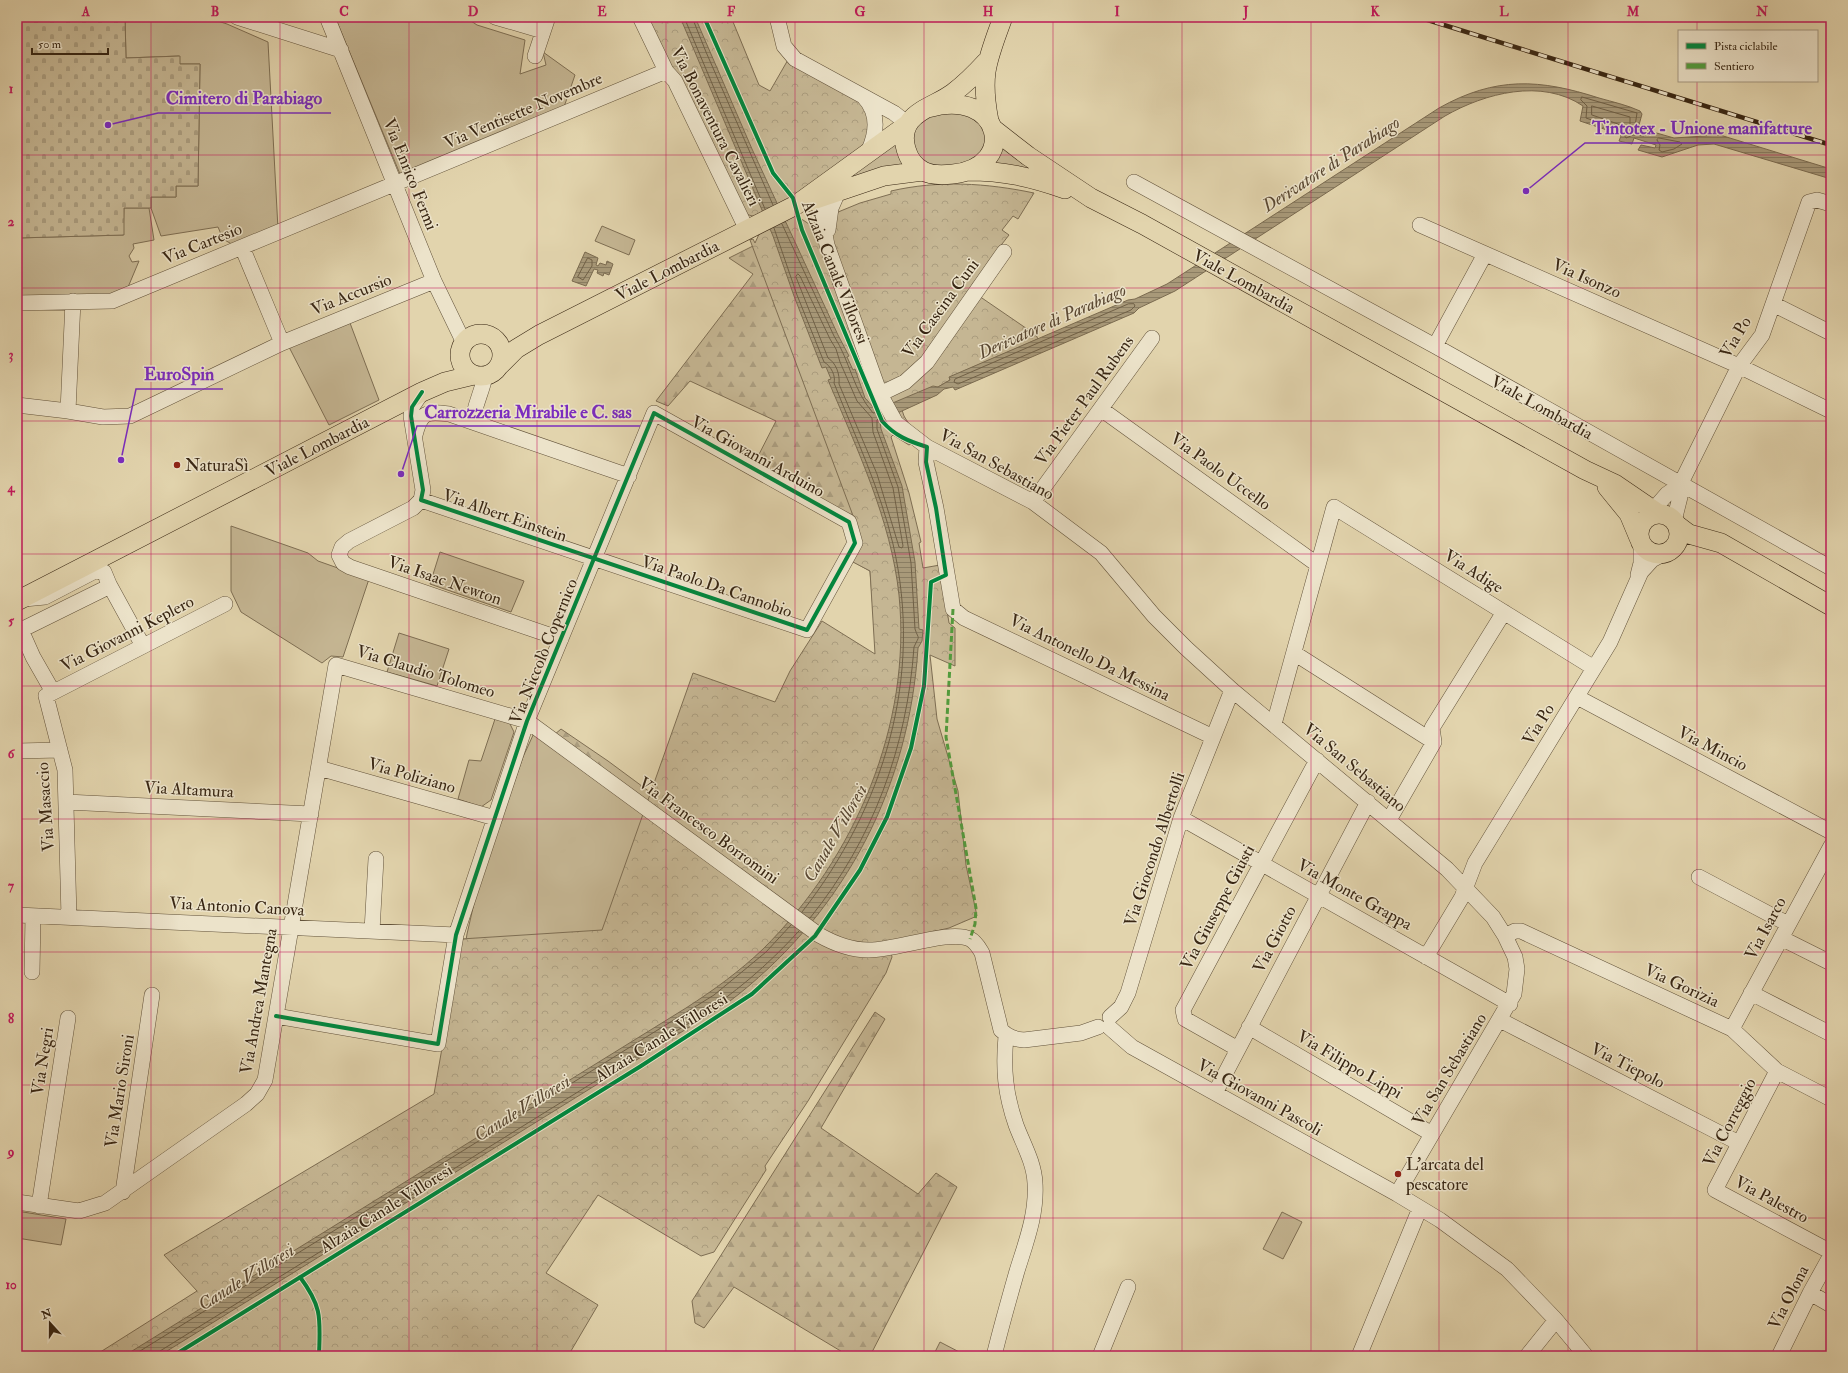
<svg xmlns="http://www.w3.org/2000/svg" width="1848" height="1373" font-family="'IM FELL Double Pica',serif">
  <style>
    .green { fill: #c5b693; stroke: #7e6e53 }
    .forest { fill: url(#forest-firs); stroke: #7e6e53 }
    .cemetery { fill: url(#cemetery-stones); stroke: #7e6e53 }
    .park { fill: url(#park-crowns); stroke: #7e6e53 }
    .water { fill: url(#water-rules); stroke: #7b6b50 }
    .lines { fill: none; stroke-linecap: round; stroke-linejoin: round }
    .shore { stroke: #706046; stroke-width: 1 }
    .minor-casing { stroke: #62523a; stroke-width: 16 }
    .major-casing { stroke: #382613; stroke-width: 20 }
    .minor { stroke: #ece3ca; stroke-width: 15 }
    .major { stroke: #e2d4ad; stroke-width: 19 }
    .rail-casing { stroke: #382613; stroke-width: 4.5 }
    .rail { stroke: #ece3ca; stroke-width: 3; stroke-dasharray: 9; stroke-linecap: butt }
    .quiet { stroke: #529c3d; stroke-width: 3; stroke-dasharray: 6 3; stroke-linecap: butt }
    .cycleway-casing { stroke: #ece3ca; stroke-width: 6 }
    .cycleway { stroke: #00873e; stroke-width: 4 }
    .grid { fill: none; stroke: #c2185b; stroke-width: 1; stroke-opacity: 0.55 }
    .poi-dot { fill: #8f2418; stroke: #ece3ca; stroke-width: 1.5 }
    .labels { text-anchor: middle; stroke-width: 3; stroke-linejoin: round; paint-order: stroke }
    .street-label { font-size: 17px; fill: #382613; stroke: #ece3ca }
    .poi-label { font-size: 17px; fill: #382613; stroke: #ece3ca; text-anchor: start }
    .water-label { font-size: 18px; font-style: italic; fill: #5a4832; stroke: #ece3ca }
    .leader { fill: none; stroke: #7b2cbf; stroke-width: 1.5 }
    .callout-dot { fill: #7b2cbf; stroke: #ece3ca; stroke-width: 1.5 }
    .callout-label { font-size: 18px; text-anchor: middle; font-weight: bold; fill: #7b2cbf; stroke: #ece3ca; stroke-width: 3; stroke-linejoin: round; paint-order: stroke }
    .neatline { fill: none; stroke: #c2185b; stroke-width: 1.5 }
    .grid-label { font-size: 13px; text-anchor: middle; font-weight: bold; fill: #c2185b }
  </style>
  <defs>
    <pattern id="forest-firs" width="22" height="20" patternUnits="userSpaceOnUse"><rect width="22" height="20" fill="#c5b693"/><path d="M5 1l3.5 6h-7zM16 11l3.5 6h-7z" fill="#aa9c7e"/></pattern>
    <pattern id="cemetery-stones" width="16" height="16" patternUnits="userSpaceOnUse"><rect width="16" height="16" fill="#c5b693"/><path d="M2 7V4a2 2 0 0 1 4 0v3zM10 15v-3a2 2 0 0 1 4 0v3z" fill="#aa9c7e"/></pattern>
    <pattern id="park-crowns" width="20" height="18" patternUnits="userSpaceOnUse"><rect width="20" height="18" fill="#c5b693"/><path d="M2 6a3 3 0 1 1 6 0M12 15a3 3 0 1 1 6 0" fill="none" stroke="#aa9c7e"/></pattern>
    <pattern id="water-rules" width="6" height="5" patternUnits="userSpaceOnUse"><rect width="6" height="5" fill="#a89979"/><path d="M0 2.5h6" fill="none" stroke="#8a7d62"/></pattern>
  </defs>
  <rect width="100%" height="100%" fill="#e2d4ad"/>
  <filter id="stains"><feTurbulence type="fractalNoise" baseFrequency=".005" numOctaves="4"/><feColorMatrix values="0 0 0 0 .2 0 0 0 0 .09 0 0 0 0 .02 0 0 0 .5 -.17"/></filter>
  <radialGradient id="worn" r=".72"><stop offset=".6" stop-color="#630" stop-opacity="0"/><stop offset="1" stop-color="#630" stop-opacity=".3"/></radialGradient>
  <path class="green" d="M125,17H205L227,24L268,42L278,229L235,246L223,239L218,227L161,236L151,208V197H176V186H198L200,64H179V56L126,58Z
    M335,17H465L477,25L525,40L520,74L546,65L543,52L575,75L564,107L400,174Z
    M954,108L985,124L986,148L968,163L940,167L929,164L915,155L911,131L920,117Z
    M897,134L910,167L825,187Z
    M1000,139L1038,173L991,162Z
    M124,208H149L154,240L133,244L134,248L129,256L132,262L139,261L126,292L110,297L17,299V238L123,235Z
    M602,226L635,240L629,255L595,241Z
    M350,323L379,400L329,425L289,347Z
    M231,526L308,553L318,561L369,579L343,657L331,656L322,663L241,612L231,591Z
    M440,552L524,581L511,612L430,584Z
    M399,633L449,649L437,686L387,672Z
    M496,716L508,720L514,732L491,800L481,807L458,799L469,760L481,761Z
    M534,733L776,909L461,972L467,934L478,886L523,757Z
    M17,1211L66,1219L61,1245L17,1238Z
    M1282,1212L1302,1222L1283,1259L1263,1249Z"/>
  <path class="forest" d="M773,236L794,296L822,367H826L831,379L828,381C851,434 876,488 890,545C921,678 879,806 797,911L554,735L561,729L608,761L777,886L784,887L792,882L827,834L842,807L867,741L876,647L870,571L852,561L860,541V529L752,468L776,421L690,381L668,406L656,401L753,274L729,258Z
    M875,1012L885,1019L821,1128L918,1194L936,1173L957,1187L870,1356H849L734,1287L704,1328L695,1323L692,1301Z
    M940,1342L967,1356H933Z"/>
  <path class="cemetery" d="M17,17H125L126,58L180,56V64H200L198,186H176V197H151V208H124V235L17,238Z"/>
  <path class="park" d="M645,17H731L759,85L770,91L789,58L856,96L871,116L868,142L788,201L785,200L778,204L784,217L797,216L809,224L860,203L891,194V191C939,180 986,183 1034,193L1018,219L1013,216L1002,230L1009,235L988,262L979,296L1036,335L1038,339L950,377V380L938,387L899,401L904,416L918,439L909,445L893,435L891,437L909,493L921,542L919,543L923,568L940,565L949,623L955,628V666L930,655L937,719L958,791L966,865L977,916L949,928L889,942L892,957L886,973L808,1101L765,1166L766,1170L714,1252L701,1256L598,1195L546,1273L598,1305L568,1356H94L197,1291L164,1255L434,1094L461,939L602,930L693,673L775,702L790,671L822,621L875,654L870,571L851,561L858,529L750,240L753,239L755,243L760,232L756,217L742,213Z"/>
  <path class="water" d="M680,17H695L752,149L838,335L849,356L847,357L853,370L855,369L865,398L876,410L933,386L938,387L950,380L949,377L1128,300L1135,299L1167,284L1439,108C1496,76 1540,79 1599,98C1613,102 1627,105 1640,111L1642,114L1639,125L1646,130L1674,138L1720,135L1831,169V179L1714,144L1698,145L1662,157L1638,150L1641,145L1655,148L1656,145L1634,138L1632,144L1619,141L1621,136L1619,134L1580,121L1583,106C1542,78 1485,93 1445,116L1175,291L1139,308L1134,313L955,390L953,387L944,389L937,395L880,421L881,429L902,486L915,562L919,629L923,630L922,641L918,648C909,786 847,907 739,994C726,1005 710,1014 696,1023L159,1356H124L686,1008C714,990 740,971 763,949C855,858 912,725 899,595C891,520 857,449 828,380L831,379L826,367L822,368L794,296L773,236Z
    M585,252L598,258L596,265L598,266L600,263L606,265L607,261L613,264L609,275L604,273L603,276L597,273L598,270L594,269L586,286L572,281Z"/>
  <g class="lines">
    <path class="shore" d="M684,17L765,209
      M692,17L706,52L773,205
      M1582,97L1637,113L1635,126L1644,133V136L1633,135L1626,138L1621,130L1586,118L1587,106L1581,100Z
      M1592,106L1630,117V128L1627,129L1618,124L1592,115Z
      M1659,138L1680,142L1682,144L1674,149L1662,152L1659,150L1660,145L1657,140Z
      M782,224L834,336C850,361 853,390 873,413L880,412
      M774,228L797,295L824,362C831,366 836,376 834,383C855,436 880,489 893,544C924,677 884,807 802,912
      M588,258L592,260V266L583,280L578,277Z
      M798,274L800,276L830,339L836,349L840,362L857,401L872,418L873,432L893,488L903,546L902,548L899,547L877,474L839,384C840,374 836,363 828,358L796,277Z
      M1134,304L1135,306L1131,310L958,384L954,382L955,379L1128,304Z
      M810,918C873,840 907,747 914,647C920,634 919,641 915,629L911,563L898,487L877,429V420L882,416
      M132,1356L714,995L766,952L791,925
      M158,1356L160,1351L694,1020C735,993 766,967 799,931"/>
    <defs>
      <path id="minor" d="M237,17L341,50
        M327,17L434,281L464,343
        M495,17L543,31
        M640,17L666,71L675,81L747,230
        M777,17L784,46L795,59L894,113L908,124
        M535,56L548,17
        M864,97C879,113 877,132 869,150
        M1134,182L1435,346L1831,568
        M821,189L818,199L827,245L880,394L896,423L927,447L1033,502L1101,553L1154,616L1186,648L1232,690L1447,869L1493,917L1505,936L1515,957L1517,969L1514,994L1397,1194
        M1420,225L1739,366L1831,411
        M828,230L831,208L838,192
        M242,247L282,343
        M17,303L112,301L666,71
        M1773,304L1831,333
        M1435,346L1485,254
        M880,394L905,382L927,362L1004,252
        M17,405L68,411L73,301
        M1101,409L1318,565
        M68,411L103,417L130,416L282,343L434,281
        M473,422C472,412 483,389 485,376
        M415,435C421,412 426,411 449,414L629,476
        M927,447L926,462L936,508L953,609L964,618L1213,737
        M1680,485L1739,366L1762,335L1809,202L1817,200L1831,204
        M421,500L413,508L349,541L342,547L339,555L343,563L350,567L561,639
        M1033,502L1152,338
        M1647,517L1667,494L1680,485
        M1674,521L1680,497V485
        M1638,575L1641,563V544
        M109,584L143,646
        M24,599L45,597L95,571L104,572L109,584L104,589L21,630L33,657L53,692
        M1294,653L1434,742
        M1577,697L1831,832
        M1274,724L1334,507L1594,668
        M17,751L60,750
        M319,768L495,818
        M66,802L311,814
        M1181,818L1510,1004
        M1389,820L1434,742L1432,728L1504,612
        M1699,877L1788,924
        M17,915L456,935
        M69,917L65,770L46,696L225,604
        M372,931L376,859
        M1505,936L1515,931H1521L1732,1029L1777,1071L1831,1099
        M1781,938L1831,963
        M1426,957L1462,897L1475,863L1610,642L1641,572L1652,560L1663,554
        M32,972L33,916
        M1751,993L1831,1034
        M276,1016L438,1044L456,935L527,721L654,413L849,522L855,543L807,630L421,500L423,490L411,416L412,407L422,392
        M1110,1017L1121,1007L1128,993L1181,818L1232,690
        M1500,1020L1739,1143
        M1109,1027L1132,1047L1397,1194L1440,1220L1507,1269L1556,1320L1586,1356
        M1249,1027L1432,1134
        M1732,1029L1831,846
        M1238,1049L1185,1019L1183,1010L1317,760
        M1777,1071L1715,1190L1831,1252
        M1215,1093L1368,802
        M123,1192L152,995
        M17,1202L79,1211L105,1203L246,1104L257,1094L265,1080L336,665L527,721L819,935C835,944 850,950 868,950C894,951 950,929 970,939C976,942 979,948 982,953L1001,1030C1008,1037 1014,1039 1024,1040L1081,1033L1098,1027
        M39,1206L68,1018
        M1810,1293L1831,1305
        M994,1356C1001,1327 1009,1299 1017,1271C1026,1242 1037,1214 1035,1183C1034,1162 1023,1144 1016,1125C1005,1093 1003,1069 1006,1036
        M1100,1356L1128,1287
        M1359,1356L1420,1208
        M1527,1356L1556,1320
        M1779,1356L1810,1293L1831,1255"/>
      <path id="major" d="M928,108C1001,86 1020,167 953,174C944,175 932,176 923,171C907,163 898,137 910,121C920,108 940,103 953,93C965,84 976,73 986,62
        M989,121C980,74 987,61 1003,17
        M992,128L1028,156L1091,198L1142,224L1585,470L1615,484L1659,514
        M968,171C1004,171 1031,177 1065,189
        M807,202L884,176L923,171
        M460 355a21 21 0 1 1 42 0a21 21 0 1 1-42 0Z
        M500,365L516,349L539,335L796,205L908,124
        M1607,487L1629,514L1639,538
        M1639 534a20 20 0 1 1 40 0a20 20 0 1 1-40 0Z
        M1677,525L1689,534L1721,543L1831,606
        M17,601L422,392L445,382L474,375"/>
    </defs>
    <use href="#minor" class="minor-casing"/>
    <use href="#major" class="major-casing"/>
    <use href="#minor" class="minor"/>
    <use href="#major" class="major"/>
    <defs>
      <path id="rail" d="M1418,17L1831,145"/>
    </defs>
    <use href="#rail" class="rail-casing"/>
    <use href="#rail" class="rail"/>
    <path class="quiet" d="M953,609L946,737L976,908L975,924L970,939"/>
    <defs>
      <path id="cycleway" d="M276,1016L438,1044L456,935L527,721L654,413L849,522L855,543L807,630L421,500L423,490L411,416L412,407L422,392
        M300,1277C323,1308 320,1319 319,1356
        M173,1356L641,1066L752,994L815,936L860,870L887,817L911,748L924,686L931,582L946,575L936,508L926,462L927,447C908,441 895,436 882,421L802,230L793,198L773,173L704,17"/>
    </defs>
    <use href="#cycleway" class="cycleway-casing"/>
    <use href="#cycleway" class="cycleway"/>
  </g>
  <path class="grid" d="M151,17V1356M280,17V1356M409,17V1356M537,17V1356M666,17V1356M795,17V1356M924,17V1356M1053,17V1356M1182,17V1356M1311,17V1356M1439,17V1356M1568,17V1356M1697,17V31M1697,81V1356M17,155H1831M17,288H1831M17,421H1831M17,554H1831M17,686H1831M17,819H1831M17,952H1831M17,1085H1831M17,1218H1831"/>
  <g class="poi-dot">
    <circle cx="177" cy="465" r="4"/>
    <circle cx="1398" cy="1174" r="4"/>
  </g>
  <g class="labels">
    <g class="street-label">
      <text transform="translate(523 110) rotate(-23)" y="6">Via Ventisette Novembre</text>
      <text transform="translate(716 126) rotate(63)" y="6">Via Bonaventura Cavalieri</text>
      <text transform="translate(411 174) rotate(68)" y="6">Via Enrico Fermi</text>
      <text transform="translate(202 243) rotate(-22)" y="6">Via Cartesio</text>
      <text transform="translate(667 270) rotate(-27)" y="6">Viale Lombardia</text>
      <text transform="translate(836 272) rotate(68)" y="6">Alzaia Canale Villoresi</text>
      <text transform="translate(1587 278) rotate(24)" y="6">Via Isonzo</text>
      <text transform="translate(1244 281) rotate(29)" y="6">Viale Lombardia</text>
      <text transform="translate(351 294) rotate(-22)" y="6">Via Accursio</text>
      <text transform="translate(940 308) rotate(-54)" y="6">Via Cascina Cuni</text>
      <text transform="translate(1735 337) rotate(-59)" y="6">Via Po</text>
      <text transform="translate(1084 400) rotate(-54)" y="6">Via Pieter Paul Rubens</text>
      <text transform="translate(1542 407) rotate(29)" y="6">Viale Lombardia</text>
      <text transform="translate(317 446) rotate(-27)" y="6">Viale Lombardia</text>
      <text transform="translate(758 456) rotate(29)" y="6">Via Giovanni Arduino</text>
      <text transform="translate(997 464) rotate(29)" y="6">Via San Sebastiano</text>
      <text transform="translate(1221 471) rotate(36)" y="6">Via Paolo Uccello</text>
      <text transform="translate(505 515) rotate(19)" y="6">Via Albert Einstein</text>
      <text transform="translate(1474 571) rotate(32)" y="6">Via Adige</text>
      <text transform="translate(445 580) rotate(19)" y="6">Via Isaac Newton</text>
      <text transform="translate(717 586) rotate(19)" y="6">Via Paolo Da Cannobio</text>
      <text transform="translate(127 633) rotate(-27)" y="6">Via Giovanni Keplero</text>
      <text transform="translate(543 651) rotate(-68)" y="6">Via Niccolò Copernico</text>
      <text transform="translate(1090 657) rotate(26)" y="6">Via Antonello Da Messina</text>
      <text transform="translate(426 671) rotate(17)" y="6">Via Claudio Tolomeo</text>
      <text transform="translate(1538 724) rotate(-58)" y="6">Via Po</text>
      <text transform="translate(1713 748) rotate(28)" y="6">Via Mincio</text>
      <text transform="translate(1355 767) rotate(40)" y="6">Via San Sebastiano</text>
      <text transform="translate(412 775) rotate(16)" y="6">Via Poliziano</text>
      <text transform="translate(189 789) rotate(3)" y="6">Via Altamura</text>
      <text transform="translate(45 807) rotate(-94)" y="6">Via Masaccio</text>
      <text transform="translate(709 830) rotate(36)" y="6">Via Francesco Borromini</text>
      <text transform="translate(1154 849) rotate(-72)" y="6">Via Giocondo Albertolli</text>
      <text transform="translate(1355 894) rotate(29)" y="6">Via Monte Grappa</text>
      <text transform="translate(237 906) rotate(3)" y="6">Via Antonio Canova</text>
      <text transform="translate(1217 907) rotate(-62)" y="6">Via Giuseppe Giusti</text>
      <text transform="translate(1765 928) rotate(-62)" y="6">Via Isarco</text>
      <text transform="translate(1274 939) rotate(-62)" y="6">Via Giotto</text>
      <text transform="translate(1682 985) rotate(25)" y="6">Via Gorizia</text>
      <text transform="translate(258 1001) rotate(-80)" y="6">Via Andrea Mantegna</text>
      <text transform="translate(661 1037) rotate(-32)" y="6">Alzaia Canale Villoresi</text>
      <text transform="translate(42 1061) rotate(-81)" y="6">Via Negri</text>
      <text transform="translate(1350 1064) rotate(30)" y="6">Via Filippo Lippi</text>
      <text transform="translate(1628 1065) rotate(27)" y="6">Via Tiepolo</text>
      <text transform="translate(1449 1069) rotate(-59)" y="6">Via San Sebastiano</text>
      <text transform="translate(119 1091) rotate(-81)" y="6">Via Mario Sironi</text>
      <text transform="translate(1260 1097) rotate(29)" y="6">Via Giovanni Pascoli</text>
      <text transform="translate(1729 1122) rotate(-63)" y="6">Via Correggio</text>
      <text transform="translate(1772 1199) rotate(28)" y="6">Via Palestro</text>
      <text transform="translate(386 1208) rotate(-32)" y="6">Alzaia Canale Villoresi</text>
      <text transform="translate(1788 1297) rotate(-63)" y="6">Via Olona</text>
    </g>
    <g class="poi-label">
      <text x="185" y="471">NaturaSì</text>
      <text x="1406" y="1170">L'arcata del<tspan x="1406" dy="20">pescatore</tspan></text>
    </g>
    <g class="water-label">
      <text transform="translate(1331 164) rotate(-33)" y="6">Derivatore di Parabiago</text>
      <text transform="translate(1052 321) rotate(-24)" y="6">Derivatore di Parabiago</text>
      <text transform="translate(835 833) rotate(-60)" y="6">Canale Villoresi</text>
      <text transform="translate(522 1108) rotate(-32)" y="6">Canale Villoresi</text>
      <text transform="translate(246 1277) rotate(-32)" y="6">Canale Villoresi</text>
    </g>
  </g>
  <path class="leader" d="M108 125L158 113H331M1526 191L1585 143H1820M121 460L136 389H223M401 474L417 426H640"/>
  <g class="callout-dot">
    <circle cx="108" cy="125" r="4"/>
    <circle cx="1526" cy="191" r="4"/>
    <circle cx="121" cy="460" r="4"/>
    <circle cx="401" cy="474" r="4"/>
  </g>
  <g class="callout-label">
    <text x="244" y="104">Cimitero di Parabiago</text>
    <text x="1702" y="134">Tintotex - Unione manifatture</text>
    <text x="179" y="380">EuroSpin</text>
    <text x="528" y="418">Carrozzeria Mirabile e C. sas</text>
  </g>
  <rect width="1848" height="1373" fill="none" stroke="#e2d4ad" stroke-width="44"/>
  <rect x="1678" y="30" width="140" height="52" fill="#ece3ca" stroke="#a49781"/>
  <rect x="1686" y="43" width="20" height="6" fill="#00873e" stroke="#a49781"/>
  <text x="1714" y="50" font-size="12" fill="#382613">Pista ciclabile</text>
  <rect x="1686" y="63" width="20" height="6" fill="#529c3d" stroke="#a49781"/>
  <text x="1714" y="70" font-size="12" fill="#382613">Sentiero</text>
  <g transform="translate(50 1323) rotate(339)" stroke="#ece3ca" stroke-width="3" paint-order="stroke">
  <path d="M0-3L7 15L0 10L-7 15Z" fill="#382613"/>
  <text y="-6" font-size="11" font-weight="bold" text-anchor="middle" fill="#382613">N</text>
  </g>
  <path d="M32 48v6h76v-6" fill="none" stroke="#382613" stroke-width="2"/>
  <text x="38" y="48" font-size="12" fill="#382613" stroke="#ece3ca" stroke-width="3" paint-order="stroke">50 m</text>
  <rect x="22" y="22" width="1804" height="1329" class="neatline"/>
  <g class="grid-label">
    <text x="86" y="16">A</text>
    <text x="215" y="16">B</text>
    <text x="344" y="16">C</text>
    <text x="473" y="16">D</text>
    <text x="602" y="16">E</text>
    <text x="731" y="16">F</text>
    <text x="860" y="16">G</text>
    <text x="988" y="16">H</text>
    <text x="1117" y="16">I</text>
    <text x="1246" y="16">J</text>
    <text x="1375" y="16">K</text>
    <text x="1504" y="16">L</text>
    <text x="1633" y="16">M</text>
    <text x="1762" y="16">N</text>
    <text x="11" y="93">1</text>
    <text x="11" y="226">2</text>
    <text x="11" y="359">3</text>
    <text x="11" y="492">4</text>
    <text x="11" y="625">5</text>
    <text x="11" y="758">6</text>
    <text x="11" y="890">7</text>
    <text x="11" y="1023">8</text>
    <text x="11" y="1156">9</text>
    <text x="11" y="1289">10</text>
  </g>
  <rect width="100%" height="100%" filter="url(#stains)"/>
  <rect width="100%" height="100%" fill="url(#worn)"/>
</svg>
